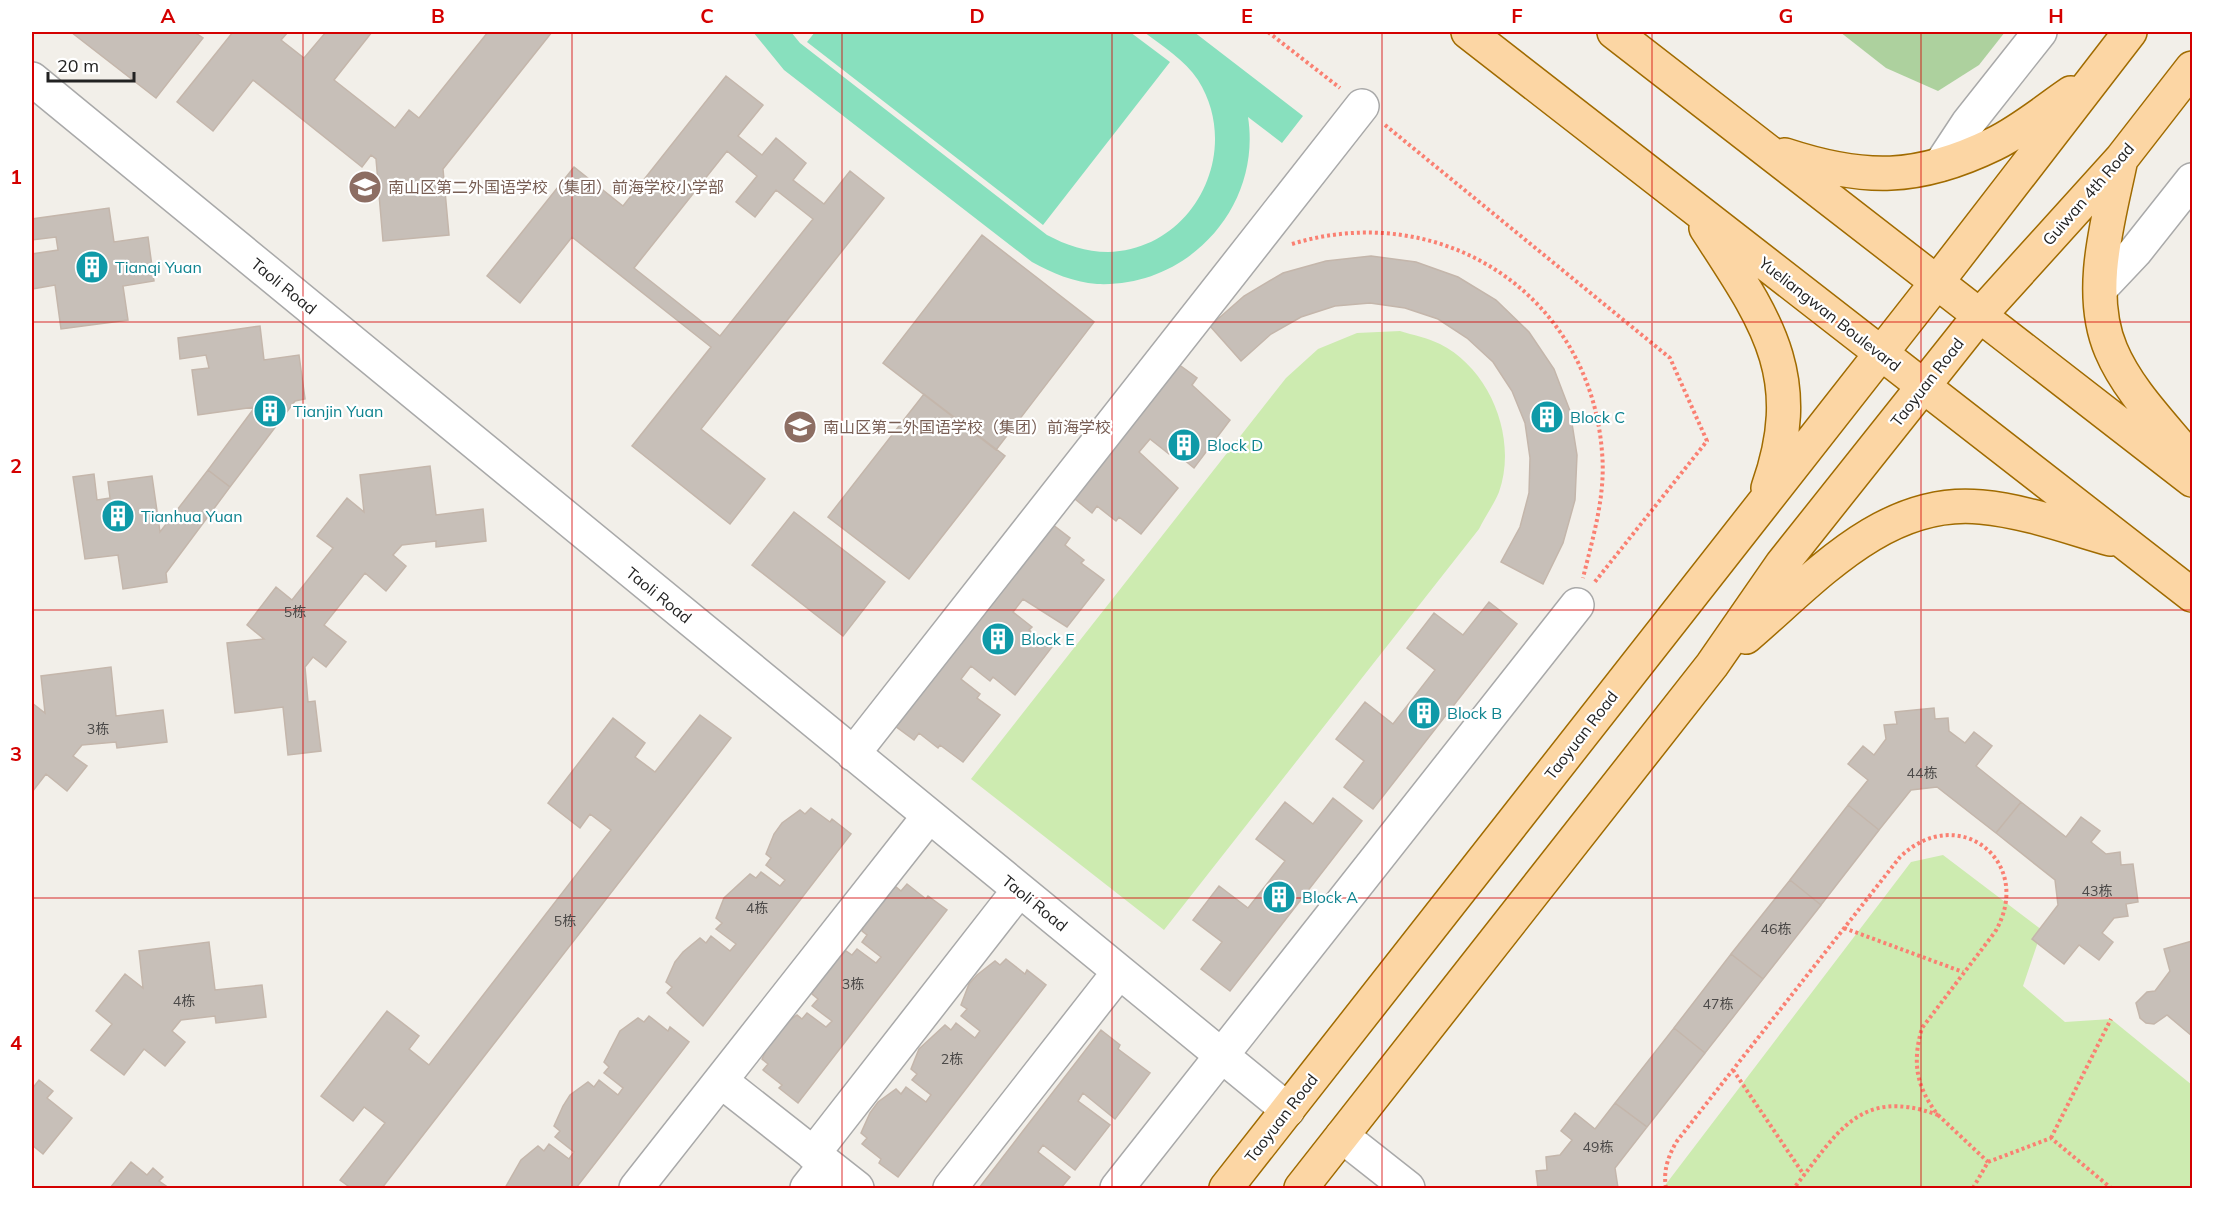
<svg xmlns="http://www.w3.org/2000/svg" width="2224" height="1220" font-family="Mulish,'Noto Sans SC',sans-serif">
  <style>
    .grass { fill: #cdebb0 }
    .forest { fill: #add19e }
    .pitch { fill: #88e0be }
    .building { fill: #c7bfb8; stroke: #c4b6ab; stroke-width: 1.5; fill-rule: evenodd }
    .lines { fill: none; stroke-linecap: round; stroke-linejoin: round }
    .minor-casing { stroke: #a9a9a9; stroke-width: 36 }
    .major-casing { stroke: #a06b00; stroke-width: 36 }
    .path { stroke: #fa8072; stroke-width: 4; stroke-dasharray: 3 3; stroke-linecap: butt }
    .minor { stroke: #fff; stroke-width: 33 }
    .major { stroke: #fcd6a4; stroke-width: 33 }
    .grid { fill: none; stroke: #d40000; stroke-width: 1.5; stroke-opacity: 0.55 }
    .labels { text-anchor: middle; stroke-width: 4.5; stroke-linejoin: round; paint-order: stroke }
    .number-label { font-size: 14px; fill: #4b4948 }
    .education-label { font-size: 16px; fill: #785e54; stroke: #fff; text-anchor: start }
    .street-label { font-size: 16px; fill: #222; stroke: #fff }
    .culture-label { font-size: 16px; fill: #0d838f; stroke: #fff; text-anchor: start }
    .neatline { fill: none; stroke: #d40000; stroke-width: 2 }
    .grid-label { font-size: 20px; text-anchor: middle; font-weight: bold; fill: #d40000 }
  </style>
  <rect width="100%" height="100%" fill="#f2efe9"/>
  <path class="grass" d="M1400,331C1413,335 1428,338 1440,344C1490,369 1518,438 1499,492C1494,504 1485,517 1479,529L1164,930L971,779L1286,378L1318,349L1357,333Z
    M1943,855L2042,930L2023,986L2065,1022L2111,1019L2192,1085V1188H1663L1911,862Z"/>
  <path class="forest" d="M1840,32H2005L1979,65L1938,91L1886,68Z"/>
  <path class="pitch" d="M753,32H791L800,43L1047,235C1066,245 1086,252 1108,252C1194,250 1243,151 1198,80C1185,60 1162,46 1144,32H1194L1303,116L1282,143L1248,117C1262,207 1188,288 1097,284C1073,282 1052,273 1032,262L784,70Z
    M815,32H1130L1170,62L1043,225L807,42Z"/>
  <path class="building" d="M71,32H194L203,38L156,98Z
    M233,32H288L281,40L304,58L326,32H372L334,80L395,128L409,110L419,118L488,32H552L443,169L449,235L383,241L376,159L371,155L362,167L253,80L213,131L177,102Z
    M726,76L763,105L738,136L762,155L776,138L806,163L793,180L824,204L850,171L884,198L701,429L765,479L730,524L632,446L711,347L572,237L520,303L487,276L574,167L623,206ZM727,151L757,176L736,202L755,217L776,190L813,219L720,336L634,268Z
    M109,208L114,242L148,237L154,281L123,286L128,320L61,329L55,285L32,289V254L58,250L56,237L32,240V219Z
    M982,235L1094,322L996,450L883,363Z
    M1371,256L1416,262L1458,277L1496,300L1529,332L1554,369L1570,411L1577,455L1575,500L1563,543L1543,584L1501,562L1520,527L1529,493L1530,458L1525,423L1512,391L1493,362L1467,338L1438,319L1405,308L1370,303L1335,306L1301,317L1271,334L1241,361L1210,326L1244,296L1283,273L1326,261Z
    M260,326L264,360L299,355L305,399L295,401L230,487L208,470L255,407L198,415L192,370L209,368L206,355L180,359L178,338Z
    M1174,361L1197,378L1192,385L1230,420L1194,468L1172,450L1169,454L1150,439L1139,452L1178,488L1141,534L1119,517L1116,521L1097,506L1092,513L1070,495Z
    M924,394L1005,456L909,579L828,517Z
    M430,466L436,515L483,509L486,541L436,547V541L402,545L393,555L406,566L386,591L365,573L324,625L346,642L326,667L313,657L305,667L308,702L315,701L321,751L288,755L283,707L235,713L227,643L264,639L247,625L276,587L292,600L333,548L317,536L347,498L364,512L360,475Z
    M208,470L230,487L166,573L167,582L123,589L118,555L85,559L73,477L94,474L97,500L110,498L108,482L152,476L160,532Z
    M794,512L885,582L843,636L752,565Z
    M1048,521L1070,538L1065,545L1084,560L1081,563L1104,580L1067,627L1023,599L1013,612L1032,627L1029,630L1052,647L1015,695L993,677L990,681L971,666L961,679L980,694L977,698L1000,715L963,762L940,745L938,748L919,733L914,740L891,723Z
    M1489,602L1517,624L1373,809L1344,787L1364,761L1336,739L1365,702L1393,724L1435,670L1407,648L1434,613L1463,635Z
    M111,667L116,716L163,710L167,742L117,748L116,742L82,745L73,756L87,766L67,791L46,774L32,792V703L45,713L41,676Z
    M1934,708L1935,719L1948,718L1949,731L1965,743L1974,732L1992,746L1976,766L2021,802L1996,833L1937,787L1911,790L1879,830L1848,805L1868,780L1848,764L1863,746L1874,755L1886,739L1884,725L1897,724L1895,712Z
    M700,715L731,738L382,1188H351L340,1180L385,1123L364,1107L353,1121L321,1096L387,1011L419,1036L409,1049L429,1065L611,830L590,814L580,828L548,803L613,718L645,743L635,757L655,772Z
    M1333,798L1362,821L1230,991L1201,969L1222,942L1193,920L1219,886L1248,908L1285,861L1256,839L1285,802L1313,824Z
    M2021,802L2066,837L2081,817L2100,831L2091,842L2106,854L2120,852L2121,865L2133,864L2138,902L2126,904L2128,916L2114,918L2102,933L2113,942L2099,960L2079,945L2064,964L2032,939L2058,905L2055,880L1996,833Z
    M1848,805L1879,830L1821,905L1790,880Z
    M811,808L830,822L832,819L851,834L703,1026L667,993L672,987L666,982L675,962L683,952L700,938L706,943L711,936L730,951L736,944L716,929L722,923L716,918L724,898L750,874L756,878L761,872L780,886L785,880L766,865L771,858L766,854L774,834L782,823L800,810L805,814Z
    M1790,880L1821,905L1763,979L1731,954Z
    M907,884L926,899L928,896L947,910L798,1103L779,1088L782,1085L763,1070L768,1064L762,1059L771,1039L779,1028L797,1015L802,1019L807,1013L826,1027L832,1021L812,1006L818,999L812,994L820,974L846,951L852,955L857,949L876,963L881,957L862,942L867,935L862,931L870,910L878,900L896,887L901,891Z
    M2192,941V1036L2167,1015L2154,1024L2146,1023L2140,1018L2136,1003L2147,992L2155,991L2170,971L2164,949Z
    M209,942L215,990L262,985L266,1017L216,1023L215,1016L181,1020L172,1031L185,1042L165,1066L144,1049L124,1075L91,1050L112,1024L96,1011L125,974L143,988L139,951Z
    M1731,954L1763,979L1705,1053L1674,1028Z
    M1006,959L1025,974L1027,970L1046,985L898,1177L879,1163L881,1159L862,1144L867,1138L861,1133L870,1113L878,1102L896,1089L901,1094L906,1087L926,1102L931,1095L912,1080L917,1074L911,1069L919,1049L945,1025L951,1030L956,1023L975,1038L980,1031L961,1016L967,1009L961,1005L969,984L977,975L995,961L1000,965Z
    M649,1016L668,1031L670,1027L689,1042L576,1188H505L521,1160L538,1146L544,1151L549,1144L569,1159L574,1152L555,1137L560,1131L554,1126L563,1106L570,1095L588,1082L594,1087L599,1080L618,1095L623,1088L604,1073L609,1067L604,1062L620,1031L638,1018L644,1022Z
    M1674,1028L1705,1053L1647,1127L1615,1103Z
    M1101,1030L1120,1045L1118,1049L1150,1073L1115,1119L1083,1093L1078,1101L1110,1125L1075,1170L1043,1145L1038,1152L1070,1177L1061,1188H979Z
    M39,1080L53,1091L47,1098L72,1118L43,1154L32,1145V1089Z
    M1615,1103L1647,1127L1615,1168L1618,1188H1538L1536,1171L1547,1170L1546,1157L1560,1155L1572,1140L1561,1131L1575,1113L1595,1129Z
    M131,1162L147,1175L153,1168L163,1177L159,1181L169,1188H110Z"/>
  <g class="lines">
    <defs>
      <path id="minor" d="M32,79L1288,1110
        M1941,164L1968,123L2040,32
        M2101,288L2135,252L2192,180
        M853,754L1362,106
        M721,1081L857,1188
        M1342,1136L1408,1188
        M813,1154L1019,890
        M636,1188L929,816
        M807,1188L826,1164
        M950,1188L1119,972
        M1117,1188L1577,605"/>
      <path id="major" d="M1468,32L2192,595
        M1614,32L2192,480
        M1785,155C1864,181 1918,181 1994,144C2021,131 2046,110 2071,93
        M2121,159C2109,218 2086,292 2111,350C2128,391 2165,427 2192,461
        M1706,228C1765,319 1808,375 1768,488
        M1746,637C1813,580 1884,497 1981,507C2025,511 2068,527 2110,539
        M1226,1188L1937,282L2130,32
        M1301,1188L1712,665L1782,564L1980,315L2122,158L2192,68"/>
    </defs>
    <use href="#minor" class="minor-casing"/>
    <use href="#major" class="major-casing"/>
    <path class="path" d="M1268,32L1340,88
      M1385,125L1670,358L1707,441L1594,583
      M1292,244C1442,198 1590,295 1602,452C1606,495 1593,537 1583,578
      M1844,928L1963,972
      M1733,1070L1804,1175
      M1938,1115L1988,1162
      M2051,1138L2111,1019
      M1666,1188C1663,1171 1668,1156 1677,1141L1900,857C1958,801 2036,862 1995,932L1922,1028C1912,1062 1916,1087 1938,1115C1859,1086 1837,1134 1794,1188
      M1973,1188L1988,1162L2051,1138L2111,1188"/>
    <use href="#minor" class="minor"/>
    <use href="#major" class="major"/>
  </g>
  <path class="grid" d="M303,32V1188M572,32V1188M842,32V1188M1112,32V1188M1382,32V1188M1652,32V1188M1921,32V1188M32,322H2192M32,610H2192M32,898H2192"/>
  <defs>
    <symbol id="school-disc" viewBox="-11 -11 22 22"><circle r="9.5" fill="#8d6e63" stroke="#fff"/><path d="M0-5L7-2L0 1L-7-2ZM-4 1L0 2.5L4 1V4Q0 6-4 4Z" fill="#fff"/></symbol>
    <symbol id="building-disc" viewBox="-11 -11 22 22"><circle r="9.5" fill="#0f9aa8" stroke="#fff"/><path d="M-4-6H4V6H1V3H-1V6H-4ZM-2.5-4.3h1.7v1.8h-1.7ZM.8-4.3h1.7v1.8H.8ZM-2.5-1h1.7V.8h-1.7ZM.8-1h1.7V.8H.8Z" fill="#fff"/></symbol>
  </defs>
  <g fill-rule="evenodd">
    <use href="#school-disc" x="346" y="168" width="38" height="38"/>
    <use href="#building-disc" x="73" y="248" width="38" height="38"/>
    <use href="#building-disc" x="251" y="392" width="38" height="38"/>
    <use href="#building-disc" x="1528" y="398" width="38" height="38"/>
    <use href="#school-disc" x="781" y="408" width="38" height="38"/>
    <use href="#building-disc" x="1165" y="426" width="38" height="38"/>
    <use href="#building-disc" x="99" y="497" width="38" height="38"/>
    <use href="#building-disc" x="979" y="620" width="38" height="38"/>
    <use href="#building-disc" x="1405" y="694" width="38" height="38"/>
    <use href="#building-disc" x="1260" y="878" width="38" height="38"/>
  </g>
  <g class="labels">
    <g class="number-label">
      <text x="295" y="617">5栋</text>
      <text x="98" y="734">3栋</text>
      <text x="1922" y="778">44栋</text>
      <text x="2097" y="896">43栋</text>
      <text x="757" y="913">4栋</text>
      <text x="565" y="926">5栋</text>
      <text x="1776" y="934">46栋</text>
      <text x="853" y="989">3栋</text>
      <text x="184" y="1006">4栋</text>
      <text x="1718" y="1009">47栋</text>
      <text x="952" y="1064">2栋</text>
      <text x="1598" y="1152">49栋</text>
    </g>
    <g class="education-label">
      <text x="388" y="193">南山区第二外国语学校（集团）前海学校小学部</text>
      <text x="823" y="433">南山区第二外国语学校（集团）前海学校</text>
    </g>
    <g class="street-label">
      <text transform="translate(2088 194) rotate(-49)" y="6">Guiwan 4th Road</text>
      <text transform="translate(284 286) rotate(39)" y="6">Taoli Road</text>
      <text transform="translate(1830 314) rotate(38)" y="6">Yueliangwan Boulevard</text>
      <text transform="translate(1927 382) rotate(-52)" y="6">Taoyuan Road</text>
      <text transform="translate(659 595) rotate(39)" y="6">Taoli Road</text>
      <text transform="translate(1581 735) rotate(-52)" y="6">Taoyuan Road</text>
      <text transform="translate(1035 903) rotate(39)" y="6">Taoli Road</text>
      <text transform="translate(1281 1118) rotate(-52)" y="6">Taoyuan Road</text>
    </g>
    <g class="culture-label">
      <text x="115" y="273">Tianqi Yuan</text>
      <text x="293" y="417">Tianjin Yuan</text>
      <text x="1570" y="423">Block C</text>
      <text x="1207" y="451">Block D</text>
      <text x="141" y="522">Tianhua Yuan</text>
      <text x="1021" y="645">Block E</text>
      <text x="1447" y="719">Block B</text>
      <text x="1302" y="903">Block A</text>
    </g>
  </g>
  <rect width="2224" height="1220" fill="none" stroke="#ffffff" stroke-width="66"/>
  <path d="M48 72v9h86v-9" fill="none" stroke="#222222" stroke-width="3"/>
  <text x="57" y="72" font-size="18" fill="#222222" stroke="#ffffff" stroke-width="4.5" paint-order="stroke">20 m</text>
  <rect x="33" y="33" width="2158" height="1154" class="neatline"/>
  <g class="grid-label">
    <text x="168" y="23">A</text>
    <text x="438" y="23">B</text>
    <text x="707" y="23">C</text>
    <text x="977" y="23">D</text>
    <text x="1247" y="23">E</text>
    <text x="1517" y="23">F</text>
    <text x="1786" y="23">G</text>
    <text x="2056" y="23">H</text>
    <text x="16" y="184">1</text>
    <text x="16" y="473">2</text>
    <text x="16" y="761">3</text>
    <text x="16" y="1050">4</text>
  </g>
</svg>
